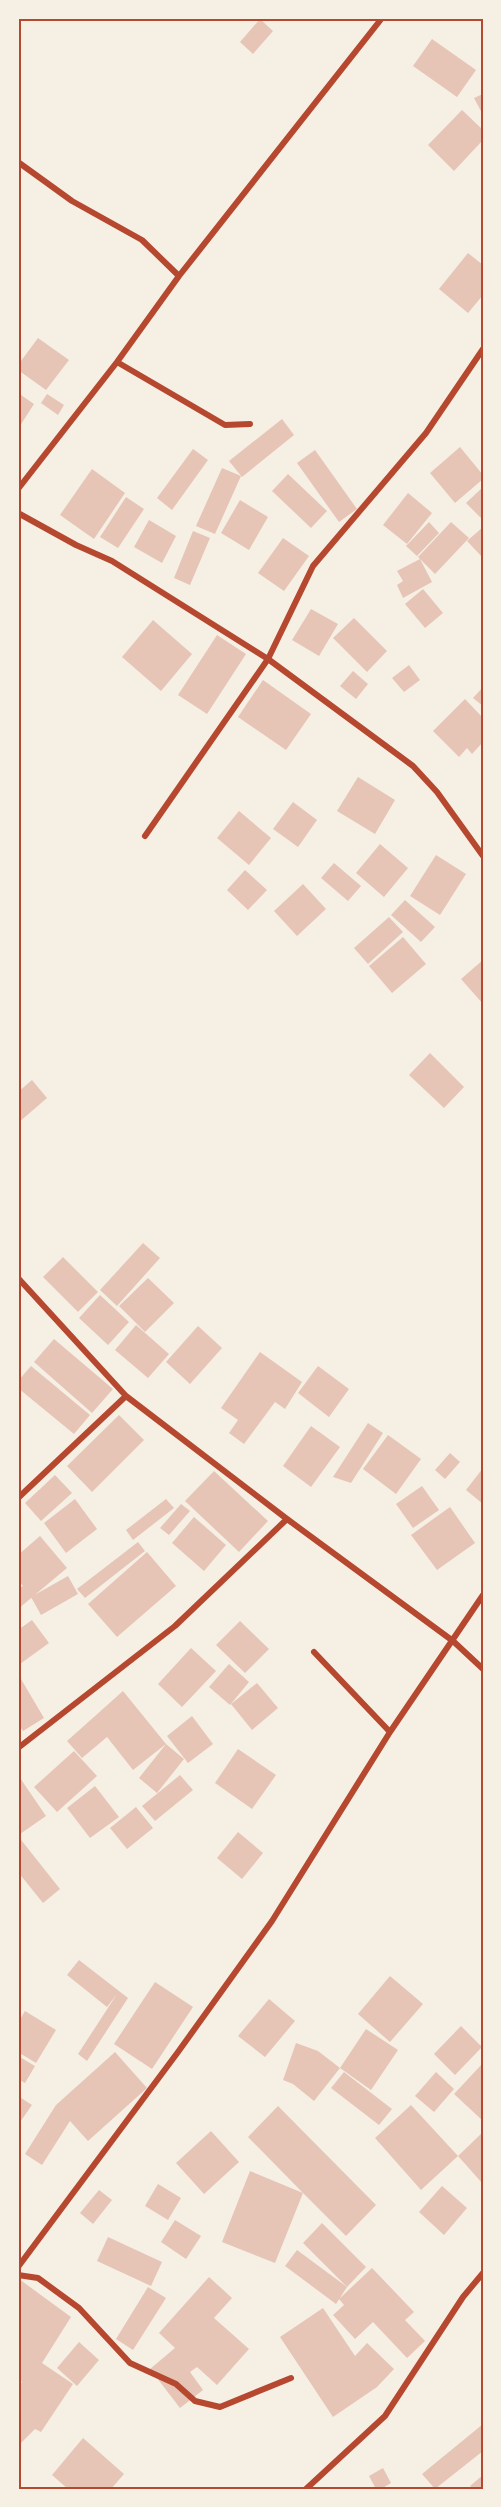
<svg xmlns="http://www.w3.org/2000/svg" width="501" height="2507" font-family="'PT Serif',serif">
  <style>
    .building { fill: #e6c5b7 }
    .lines { fill: none; stroke-linecap: round; stroke-linejoin: round }
    .minor { stroke: #b5482f; stroke-width: 6 }
    .neatline { fill: none; stroke: #b5482f; stroke-width: 2 }
  </style>
  <rect width="100%" height="100%" fill="#f6efe4"/>
  <path class="building" d="M260,19L273,31L253,54L240,42Z
    M432,39L476,70L457,97L413,66Z
    M483,94V115L474,98Z
    M462,110L483,130V140L454,171L428,145Z
    M468,253L483,265V295L468,313L439,289Z
    M38,338L69,360L46,390L18,370V365Z
    M18,393L34,404L18,429Z
    M47,394L64,405L58,415L41,403Z
    M282,419L294,435L242,477L229,461Z
    M460,447L483,475V479L455,503L430,473Z
    M193,449L208,460L172,510L157,498Z
    M315,450L357,509L339,522L297,463Z
    M222,468L241,476L215,534L196,526Z
    M92,469L125,493L94,539L60,515Z
    M288,474L327,511L311,528L272,491Z
    M483,487V520L466,503Z
    M408,493L432,513L407,544L383,525Z
    M126,497L144,509L118,548L100,537Z
    M240,500L268,517L249,550L221,533Z
    M149,520L176,536L162,563L134,547Z
    M429,522L439,533L417,556L406,546Z
    M451,522L469,538L435,574L418,557Z
    M483,527V558L467,541Z
    M193,531L210,538L190,585L174,578Z
    M283,538L309,556L284,591L258,573Z
    M420,559L432,582L403,598L397,585L403,581L397,571Z
    M423,589L443,613L425,628L405,604Z
    M311,609L338,624L319,656L292,640Z
    M354,618L387,651L367,672L333,638Z
    M153,620L192,654L161,691L122,657Z
    M217,635L246,654L207,714L178,695Z
    M409,665L420,680L404,692L392,678Z
    M353,671L368,684L356,699L340,686Z
    M263,680L311,714L286,750L238,717Z
    M483,687V706L473,698Z
    M465,699L483,718V742L472,754L467,748L459,757L433,731Z
    M358,777L395,800L375,834L337,811Z
    M293,802L317,820L298,847L273,829Z
    M239,811L271,838L249,865L217,838Z
    M380,844L408,868L384,897L356,873Z
    M436,855L466,874L440,915L410,896Z
    M334,863L361,886L348,901L321,878Z
    M245,870L267,890L248,910L227,890Z
    M303,884L326,909L297,936L274,911Z
    M405,900L435,927L421,942L391,915Z
    M389,917L403,932L368,964L354,948Z
    M403,937L426,964L392,993L369,966Z
    M483,960V1004L461,979Z
    M430,1053L464,1087L444,1108L409,1075Z
    M32,1080L47,1098L18,1123V1092Z
    M143,1243L160,1258L117,1306L100,1290Z
    M63,1257L98,1292L78,1312L43,1277Z
    M148,1278L174,1303L145,1332L119,1306Z
    M100,1295L129,1322L108,1345L79,1318Z
    M136,1325L169,1354L148,1378L115,1350Z
    M198,1326L222,1348L190,1384L166,1362Z
    M54,1339L113,1389L92,1413L34,1362Z
    M260,1352L302,1382L285,1409L275,1402L244,1444L229,1433L238,1420L221,1408Z
    M31,1366L90,1415L74,1434L18,1388V1381Z
    M318,1366L349,1389L329,1417L298,1393Z
    M119,1415L144,1440L92,1492L67,1466Z
    M368,1423L383,1433L351,1483L333,1477Z
    M311,1426L340,1447L311,1487L283,1466Z
    M388,1435L421,1459L396,1494L363,1469Z
    M450,1453L460,1462L445,1479L435,1470Z
    M483,1468V1504L466,1490Z
    M214,1471L268,1521L239,1552L185,1501Z
    M55,1475L72,1493L41,1521L25,1503Z
    M422,1486L439,1510L413,1528L396,1504Z
    M75,1499L97,1529L66,1553L44,1523Z
    M166,1499L174,1508L133,1540L126,1530Z
    M181,1504L190,1511L169,1535L160,1528Z
    M450,1507L475,1543L437,1570L411,1535Z
    M194,1517L226,1545L204,1571L172,1543Z
    M40,1536L67,1568L18,1609V1589L23,1586L18,1580V1555Z
    M138,1542L145,1551L85,1598L77,1589Z
    M147,1552L176,1586L117,1637L88,1604Z
    M68,1576L78,1594L41,1615L31,1597Z
    M32,1620L49,1643L20,1664L18,1630Z
    M240,1621L269,1649L245,1673L216,1645Z
    M191,1648L216,1671L182,1707L158,1684Z
    M229,1664L249,1682L230,1705L209,1687Z
    M18,1674L44,1718L23,1731L18,1723Z
    M257,1683L278,1708L252,1730L231,1704Z
    M123,1691L166,1744L133,1770L107,1737L82,1758L67,1741Z
    M192,1716L213,1744L188,1763L167,1736Z
    M166,1744L184,1759L157,1793L139,1778Z
    M238,1749L276,1775L252,1809L215,1783Z
    M74,1751L97,1776L57,1812L34,1787Z
    M18,1775L46,1816L20,1834L18,1832Z
    M180,1775L193,1790L155,1821L142,1806Z
    M95,1786L119,1817L90,1838L67,1808Z
    M136,1807L153,1828L127,1849L110,1828Z
    M238,1832L263,1853L242,1879L217,1858Z
    M18,1836L60,1889L43,1903L18,1872Z
    M79,1960L128,1998L87,2061L78,2054L117,1994L107,2007L67,1975Z
    M390,1976L423,2004L390,2042L358,2014Z
    M155,1982L193,2007L152,2069L114,2044Z
    M269,1999L295,2021L265,2057L238,2036Z
    M25,2011L56,2030L36,2063L18,2052V2023Z
    M461,2026L482,2047L455,2075L434,2054Z
    M366,2029L398,2050L371,2090L340,2068Z
    M296,2043L318,2051L340,2068L314,2101L293,2084L283,2080Z
    M115,2052L147,2088L88,2141L70,2121L42,2165L25,2154L56,2105Z
    M18,2056L35,2066L25,2083L18,2079Z
    M483,2063V2121L454,2094Z
    M344,2072L392,2109L379,2125L331,2088Z
    M436,2072L454,2089L434,2112L415,2096Z
    M18,2096L32,2105L18,2125Z
    M411,2105L458,2156L421,2190L375,2138Z
    M278,2106L376,2205L346,2236L303,2193L275,2263L222,2242L250,2171L303,2193L248,2137Z
    M211,2131L239,2162L204,2194L176,2163Z
    M483,2132V2184L458,2156Z
    M158,2184L181,2198L168,2220L145,2206Z
    M442,2186L467,2208L444,2235L419,2212Z
    M99,2190L112,2200L93,2224L80,2213Z
    M175,2220L201,2236L186,2259L161,2242Z
    M322,2223L366,2267L347,2287L303,2243Z
    M108,2237L162,2262L151,2286L97,2261Z
    M297,2250L347,2287L336,2304L285,2266Z
    M372,2268L414,2312L405,2320L425,2341L407,2358L373,2322L355,2339L333,2315L344,2305L339,2299Z
    M209,2277L232,2298L214,2318L249,2349L217,2385L197,2367L190,2372L203,2390L180,2408L150,2369L175,2348L159,2333Z
    M19,2279L71,2317L42,2363L73,2384L41,2432L35,2429L18,2446V2388L22,2382L18,2379Z
    M148,2287L166,2298L133,2350L116,2339Z
    M323,2308L355,2356L367,2343L394,2369L377,2387L333,2417L280,2337Z
    M79,2342L99,2360L77,2386L57,2368Z
    M483,2424V2451L435,2489L422,2474Z
    M83,2438L124,2474L111,2489H68L52,2475Z
    M383,2468L391,2483L381,2489H376L369,2476Z
    M483,2475V2489H473L470,2486Z"/>
  <g class="lines">
    <path class="minor" d="M18,162L72,201L142,240L179,276
      M117,362L225,425L250,424
      M18,489L117,362L179,276L382,18
      M18,513L76,545L112,561L268,659L413,766L437,792L483,856
      M145,836L268,659L313,566L426,433L483,349
      M18,1278L126,1396L287,1519L453,1641L483,1669
      M18,1498L126,1396
      M314,1652L390,1732
      M18,1748L175,1626L287,1519
      M18,2267L178,2052L272,1921L390,1732L483,1595
      M18,2275L38,2278L79,2308L130,2363L176,2384L195,2401L220,2407L291,2378
      M306,2489L385,2416L463,2297L483,2273"/>
  </g>
  <rect width="501" height="2507" fill="none" stroke="#f6efe4" stroke-width="39"/>
  <rect x="20" y="20" width="462" height="2468" class="neatline"/>
</svg>
